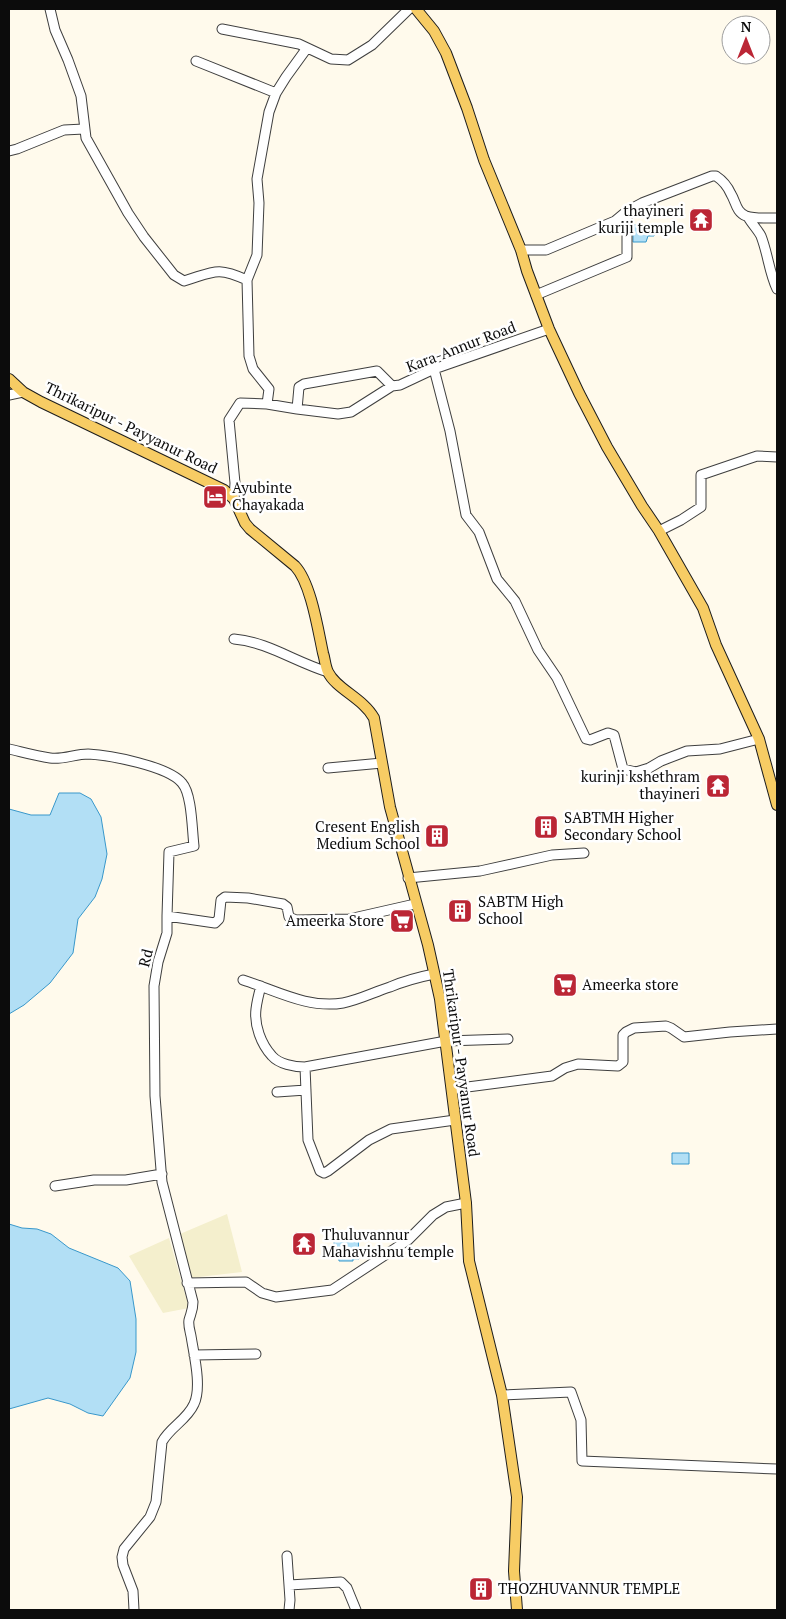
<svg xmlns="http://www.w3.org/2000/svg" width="786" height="1619" font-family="'PT Serif',serif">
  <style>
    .farmland { fill: #f4efcd }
    .water { fill: #b2dff5; stroke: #3998cb }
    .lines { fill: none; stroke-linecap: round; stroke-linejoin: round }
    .minor-casing { stroke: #3f3f3f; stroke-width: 11 }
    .major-casing { stroke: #1d1d1d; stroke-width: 12 }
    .minor { stroke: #fff; stroke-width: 9 }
    .major { stroke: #f7cc64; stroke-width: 10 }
    .labels { text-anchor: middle; stroke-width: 5; stroke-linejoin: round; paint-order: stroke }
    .poi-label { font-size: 15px; fill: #0c0c0c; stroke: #fff; text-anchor: start }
    .street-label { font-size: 15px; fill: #0c0c0c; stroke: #fff }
  </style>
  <rect width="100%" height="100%" fill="#fffaec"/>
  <path class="farmland" d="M227,1214L242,1272L190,1278L180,1234Z
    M169,1238L189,1308L163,1313L129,1256Z"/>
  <path class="water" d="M633,225H652V227H658V233L655,234L654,236H648L646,242H633Z
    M59,793H80L91,799L101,817L107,854L102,879L95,897L78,919L73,953L50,983L24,1005L9,1014V809L31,815H50Z
    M672,1153H689V1164H672Z
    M9,1224L22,1228L37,1229L51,1234L69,1248L118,1268L130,1281L136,1319V1352L130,1378L103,1416L88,1413L70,1404L48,1398L9,1409Z
    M358,1232L359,1259H353V1261H339L338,1249L334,1248V1236H337V1233Z"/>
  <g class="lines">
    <defs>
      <path id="minor" d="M50,9L55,30L68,60L81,96L86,138L128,213L144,237L174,275L184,281C214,272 216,266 247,280L257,255L259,203L257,179L269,112L276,93L286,77L307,48
        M222,29L299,44L331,59L348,60L372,45L409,9
        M196,61L276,93
        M9,151L17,149L64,130L84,129
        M748,217C752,224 758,230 761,236C768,254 769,272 777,289
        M521,250H546L615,221L627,211L642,203L712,176H716C722,180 728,187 731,194C736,202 736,212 746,216C755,219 767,218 777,218
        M247,280L249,356L253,369L269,389L267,404
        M536,295L627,257V211
        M434,369L450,431L466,515L479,532L497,579L515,601L538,650L557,678L586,739L590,740L608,733L614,735L623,769L636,772L649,768L661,761L687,751L720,749L759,739
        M9,395L23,392
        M297,409L338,414L351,412L392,386
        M234,499L235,483L229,420L240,403L267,404L297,409L299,387L304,384L377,371L392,386L400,385L434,369L549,329
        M659,531L681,520L701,507V475L757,456L777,457
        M234,639C268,642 295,662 328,672
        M9,749C22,752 36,756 50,758C63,760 75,754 88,754C109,755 168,766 182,783C192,794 192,830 194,846L169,852L167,916
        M328,768L382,763
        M408,878L480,871L552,855L584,853
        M243,980C275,990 308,1009 343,1003C359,1000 374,992 390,987C404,981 419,977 434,974
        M261,986C259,993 257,1001 256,1009C254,1025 261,1044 272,1056C279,1064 294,1067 305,1067
        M452,1089L552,1076L565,1068L578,1064L618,1066L623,1062V1035L626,1032L634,1028L666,1026L671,1028L684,1037L730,1032L777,1029
        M277,1092L306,1090
        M455,1120L391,1129L369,1140L328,1171L324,1173L320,1171L308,1140L305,1067L446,1041L508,1039
        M55,1186L94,1180H126L162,1174
        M187,1283L246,1282L262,1293L276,1297L332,1290L408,1240L433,1215L446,1207L466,1203
        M194,1355L256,1354
        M502,1395L571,1392L581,1420L582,1461L777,1469
        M287,1556L290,1600L289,1610
        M289,1585L341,1582L347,1588L356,1610
        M134,1610L133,1591L123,1565L122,1557L124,1549L150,1517L156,1502L162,1442C170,1427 187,1420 194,1404C202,1387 194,1355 191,1336C190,1331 188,1325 189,1320C191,1313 193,1310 193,1302L162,1182L155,1096L154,986L158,962L167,933V916L215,923L219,919L221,900L225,897L248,898L283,904L287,907L289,917L296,920L349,919L415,904"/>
      <path id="major" d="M416,9L434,31L446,53L467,108L484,160L521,250L527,271L549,329L579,393L607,447L642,506L659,531L703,608L716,645L759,739L777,805
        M9,379L23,392L41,402L224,490L234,499L245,523L250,529L295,566C311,583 318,630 323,653C325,659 325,666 328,672C336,689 363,698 374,718L390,807L428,945L440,999L466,1203L469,1261L502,1395L517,1497L514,1571L517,1610"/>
    </defs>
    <use href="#minor" class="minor-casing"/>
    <use href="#major" class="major-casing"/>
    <use href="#minor" class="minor"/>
    <use href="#major" class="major"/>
  </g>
  <defs>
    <symbol id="temple-square" viewBox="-11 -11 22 22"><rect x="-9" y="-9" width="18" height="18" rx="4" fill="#bb2635" stroke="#fff"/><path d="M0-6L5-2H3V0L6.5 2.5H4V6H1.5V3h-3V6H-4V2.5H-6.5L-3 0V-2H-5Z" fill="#fff"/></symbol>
    <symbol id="hotel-square" viewBox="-11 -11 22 22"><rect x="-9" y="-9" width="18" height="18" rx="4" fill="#bb2635" stroke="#fff"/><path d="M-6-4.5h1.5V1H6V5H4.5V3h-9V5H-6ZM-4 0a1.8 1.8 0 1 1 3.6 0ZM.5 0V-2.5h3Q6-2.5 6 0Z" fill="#fff"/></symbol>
    <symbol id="building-square" viewBox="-11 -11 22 22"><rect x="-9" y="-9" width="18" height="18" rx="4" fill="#bb2635" stroke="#fff"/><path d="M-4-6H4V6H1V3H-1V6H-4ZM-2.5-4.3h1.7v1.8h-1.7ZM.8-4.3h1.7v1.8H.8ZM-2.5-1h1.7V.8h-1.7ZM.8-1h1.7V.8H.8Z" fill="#fff"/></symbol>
    <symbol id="supermarket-square" viewBox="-11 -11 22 22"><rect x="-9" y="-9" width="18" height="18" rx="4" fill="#bb2635" stroke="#fff"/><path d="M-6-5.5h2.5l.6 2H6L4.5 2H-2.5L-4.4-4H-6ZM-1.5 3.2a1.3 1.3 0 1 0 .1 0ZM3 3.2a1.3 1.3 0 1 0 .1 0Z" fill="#fff"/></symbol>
  </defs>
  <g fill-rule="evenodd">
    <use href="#temple-square" x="687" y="206" width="28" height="28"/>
    <use href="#hotel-square" x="201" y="483" width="28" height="28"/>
    <use href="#temple-square" x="704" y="772" width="28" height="28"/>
    <use href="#building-square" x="532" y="813" width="28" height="28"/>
    <use href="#building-square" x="423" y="822" width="28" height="28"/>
    <use href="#building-square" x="446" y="897" width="28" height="28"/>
    <use href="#supermarket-square" x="388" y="907" width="28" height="28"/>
    <use href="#supermarket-square" x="551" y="971" width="28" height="28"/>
    <use href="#temple-square" x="290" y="1230" width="28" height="28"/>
    <use href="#building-square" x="467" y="1575" width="28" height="28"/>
  </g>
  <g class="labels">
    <g class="poi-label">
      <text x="684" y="216" text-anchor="end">thayineri<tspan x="684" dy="17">kuriji temple</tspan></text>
      <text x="232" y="493">Ayubinte<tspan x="232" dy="17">Chayakada</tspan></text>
      <text x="700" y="782" text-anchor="end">kurinji kshethram<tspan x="700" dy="17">thayineri</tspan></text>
      <text x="564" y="823">SABTMH Higher<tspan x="564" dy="17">Secondary School</tspan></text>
      <text x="420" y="832" text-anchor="end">Cresent English<tspan x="420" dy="17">Medium School</tspan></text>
      <text x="478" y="907">SABTM High<tspan x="478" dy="17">School</tspan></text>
      <text x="384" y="926" text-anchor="end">Ameerka Store</text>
      <text x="582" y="990">Ameerka store</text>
      <text x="322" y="1240">Thuluvannur<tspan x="322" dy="17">Mahavishnu temple</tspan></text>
      <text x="498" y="1594">THOZHUVANNUR TEMPLE</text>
    </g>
    <g class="street-label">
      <text transform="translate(461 347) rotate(-21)" y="5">Kara-Annur Road</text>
      <text transform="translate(131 428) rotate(26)" y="5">Thrikaripur - Payyanur Road</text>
      <text transform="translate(146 958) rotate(-76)" y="5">Rd</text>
      <text transform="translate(461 1063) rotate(82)" y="5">Thrikaripur - Payyanur Road</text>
    </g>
  </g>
  <rect width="786" height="1619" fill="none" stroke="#0c0c0c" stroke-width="20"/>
  <g transform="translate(746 40)"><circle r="24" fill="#ffffff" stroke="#9e9e9e"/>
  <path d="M0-4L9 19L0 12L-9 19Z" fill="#bb2635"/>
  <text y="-8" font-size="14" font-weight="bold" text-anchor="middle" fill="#0c0c0c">N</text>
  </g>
</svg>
